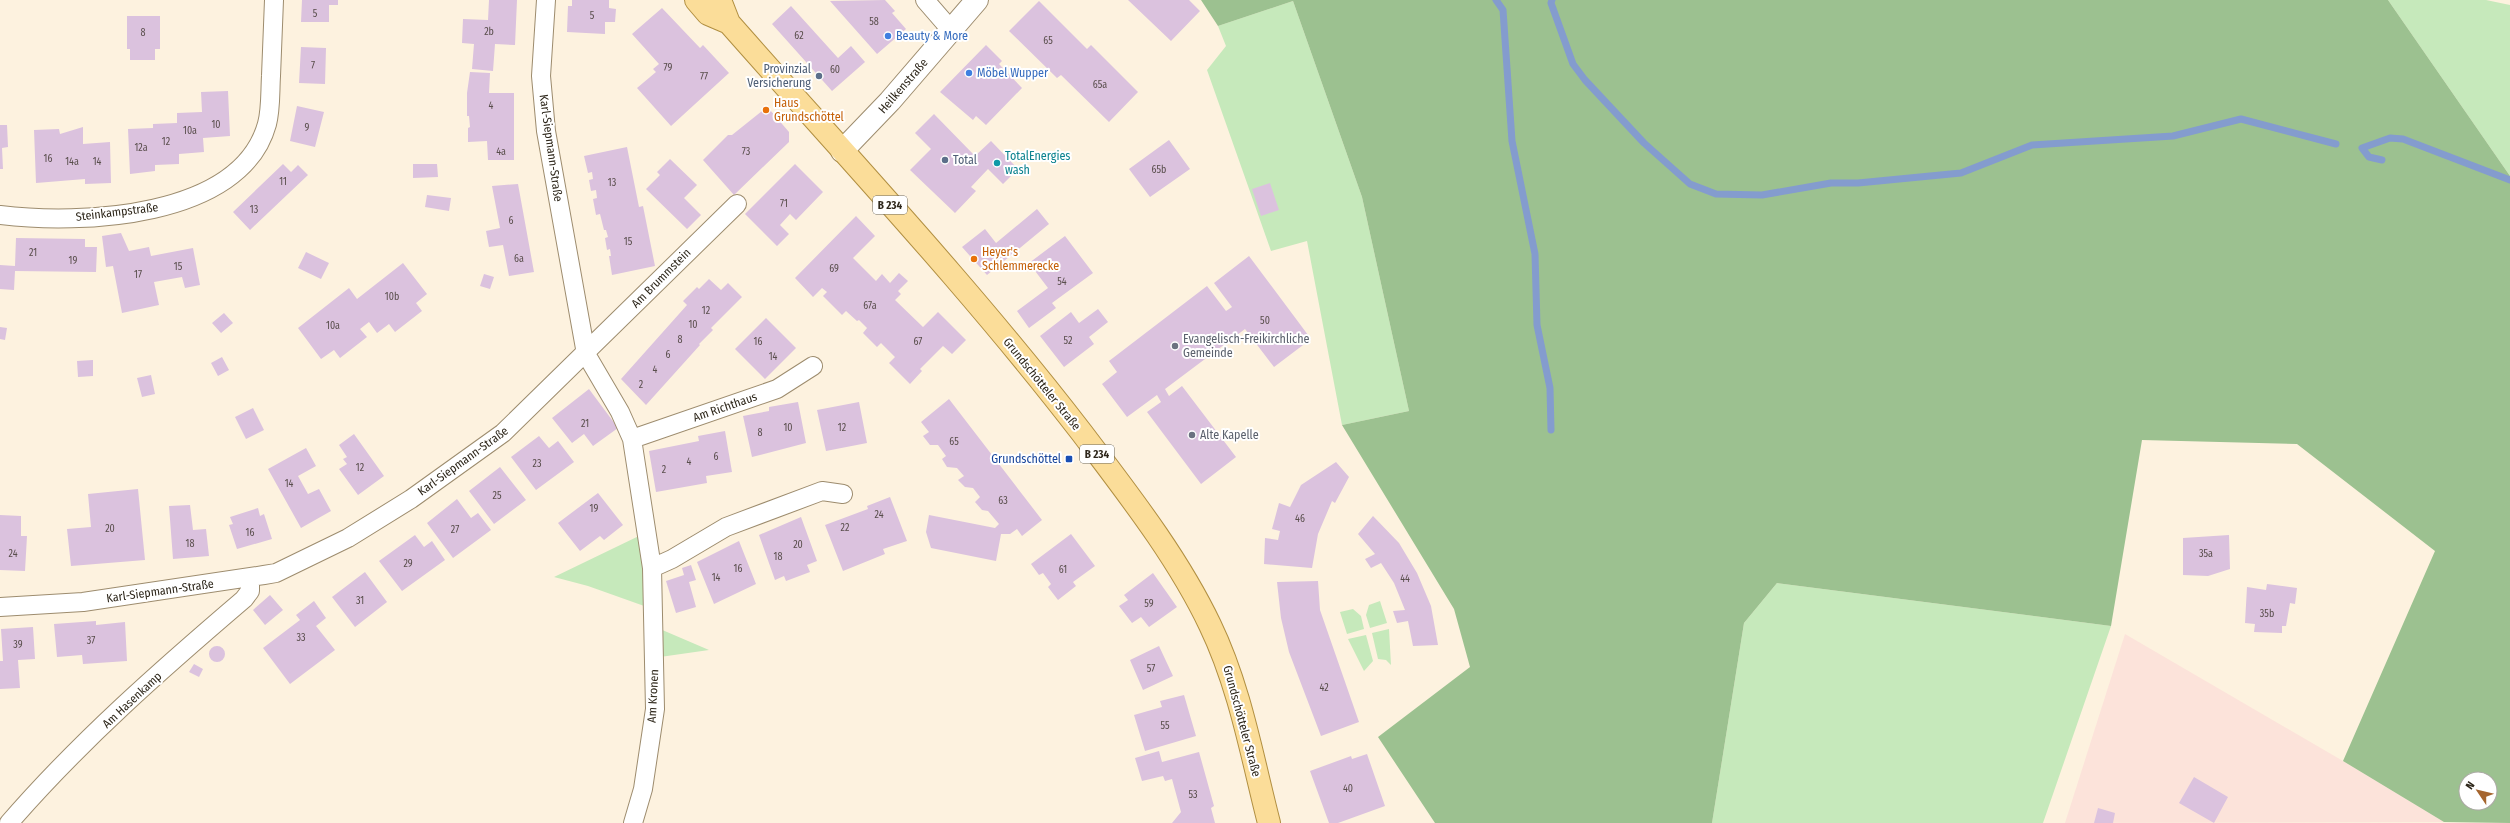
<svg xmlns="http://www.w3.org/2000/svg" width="2510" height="823" font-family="'Fira Sans Condensed',sans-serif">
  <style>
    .commercial { fill: #fce3da }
    .green { fill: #c6e9bb }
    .forest { fill: #9cc190; fill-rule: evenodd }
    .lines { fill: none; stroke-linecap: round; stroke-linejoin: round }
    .stream { stroke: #849cce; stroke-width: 7 }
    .building { fill: #dbc2de }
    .minor-casing { stroke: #9d8c6e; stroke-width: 20 }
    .tertiary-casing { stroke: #9d8c6e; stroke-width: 24 }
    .primary-casing { stroke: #b18f41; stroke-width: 24 }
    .minor { stroke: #fff; stroke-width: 18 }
    .tertiary { stroke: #fff; stroke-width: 22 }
    .primary { stroke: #fbdd99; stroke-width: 22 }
    .shop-dot { fill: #3f7fe0; stroke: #fff; stroke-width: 1.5 }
    .service-dot { fill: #5c6f8a; stroke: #fff; stroke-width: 1.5 }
    .food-dot { fill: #e8710a; stroke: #fff; stroke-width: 1.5 }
    .culture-dot { fill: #0f9aa8; stroke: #fff; stroke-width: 1.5 }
    .worship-dot { fill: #6b7280; stroke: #fff; stroke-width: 1.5 }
    .transit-dot { fill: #1a4fb4; stroke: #fff; stroke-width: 1.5 }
    .labels { text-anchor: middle; stroke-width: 4; stroke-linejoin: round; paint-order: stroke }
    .number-label { font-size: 10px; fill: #594e4c }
    .shield { fill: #fff; stroke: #6d685f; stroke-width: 1 }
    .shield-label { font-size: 11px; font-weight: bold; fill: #2e271b }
    .shop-label { font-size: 12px; fill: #366cbe; stroke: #fff; text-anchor: start }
    .service-label { font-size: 12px; fill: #4e5e75; stroke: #fff; text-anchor: end }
    .street-label { font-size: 12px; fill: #2e271b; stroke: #fff }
    .food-label { font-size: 12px; fill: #c56008; stroke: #fff; text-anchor: start }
    .culture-label { font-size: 12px; fill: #0d838f; stroke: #fff; text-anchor: start }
    .worship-label { font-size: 12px; fill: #5b616d; stroke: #fff; text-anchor: start }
    .transit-label { font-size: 12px; fill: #164399; stroke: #fff; text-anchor: end }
  </style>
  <rect width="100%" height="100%" fill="#fdf2df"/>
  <path class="commercial" d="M2125,634L2343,761L2444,822L2065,823Z"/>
  <path class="green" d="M2388,0H2486L2510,5V176Z
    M1293,1L1362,197L1409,411L1342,425L1307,241L1271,251L1207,70L1226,46L1218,26Z
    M643,534L647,607L588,586L554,577Z
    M1777,583L2111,626L2043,823H1712L1744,623Z
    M1380,601L1387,623L1370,628L1366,615L1369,605Z
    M1353,609L1361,616L1364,629L1347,634L1340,612Z
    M660,629L709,650L660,657Z
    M1389,629L1391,665L1386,660L1378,659L1372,633Z
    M1366,635L1373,661L1364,671L1348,639Z"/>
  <path class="forest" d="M1201,0H2388L2510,176V823L2444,822L2343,761L2435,551L2297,444L2142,440L2111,626L1777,583L1744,623L1712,823H1435L1378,737L1470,667L1454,609L1342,425L1409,411L1362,197L1293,1L1218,26ZM2466,779H2490V803H2466Z"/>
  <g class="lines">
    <path class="stream" d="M1496,0L1503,10L1512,141L1535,254L1537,325L1550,388L1551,430
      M1552,0L1551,3L1573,64L1585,80L1644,143L1690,184L1716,194L1762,195L1831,183H1858L1961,173L2032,145L2173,136L2241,119L2336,144
      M2382,160L2369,157L2362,148L2390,138L2403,139L2510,180"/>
  </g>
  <path class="building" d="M302,0H338V5H329V22H301Z
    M489,0H517L515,45L495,44L493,71L472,69L474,44L462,43L463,19L488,20Z
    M572,0H609V8L616,9L615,22H605V34L567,32L568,6H572Z
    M885,0L895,11L892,13L906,29L877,54L830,1Z
    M1128,0H1189L1200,11L1171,41Z
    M1039,1L1087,49L1091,45L1138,92L1109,122L1061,75L1057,78L1009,31Z
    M791,6L838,58L851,46L865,62L832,91L772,24Z
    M662,8L700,48L703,45L729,73L671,126L637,88L656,72L653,69L659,64L632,34Z
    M127,16H160V49H155V60H130V49H127Z
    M986,45L1002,61L999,64L1022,88L986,125L976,116L973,120L940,92Z
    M301,47L326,48L325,84L299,83Z
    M470,72L490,73L489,93H514V160H488L487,141L468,142V128L470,127L469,116H467V93Z
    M228,91L230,136L203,138L204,152L179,154V164L155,165V171L130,174L128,129L153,128V124L177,123V113L202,112L201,92Z
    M297,106L324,112L315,147L290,141Z
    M770,110L789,132V142L734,195L703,160L728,135H732L762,111Z
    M934,114L975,156L991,141L1018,169L1003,184L988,169L971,187L976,191L955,213L910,170L931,149L915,133Z
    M0,125H7L8,147L2,148L3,169H0Z
    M83,127V144L110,142L111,183L85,184V179L36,183L34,130L59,129L60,134Z
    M1169,140L1190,169L1150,197L1129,169Z
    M627,147L639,207L643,206L655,266L612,275L609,256H611L610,249L607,250L605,238L608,237L606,230H604L600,214L596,215L593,199L597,198L596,190L591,191L589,180L593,179L592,172L588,173L584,156Z
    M670,159L697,185L684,198L701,215L687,229L646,189L660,175L657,172Z
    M283,164L291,172L298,165L308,175L250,230L233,212Z
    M413,164H437L438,177L413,178Z
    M795,164L823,192L796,220L790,214L780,225L789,234L777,246L745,214Z
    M1270,183L1279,210L1261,216L1252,189Z
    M518,184L534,272L509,276L503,245L489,247L486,231L500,228L492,186Z
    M427,195L451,198L449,211L425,207Z
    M1037,209L1049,224L987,275L962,247L985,229L996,243Z
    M856,216L875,236L853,258L876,281L882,274L890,283L899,273L908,281L898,291L901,294L895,300L923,327L938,312L966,340L952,354L943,346L920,369L922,371L910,384L889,363L895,357L881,343L877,347L863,333L867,328L859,320L857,321L846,311L842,315L823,296L827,292L822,288L813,297L795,278Z
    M121,233L129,251L149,247L151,256L193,248L200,285L185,288L182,277L154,282L159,305L122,313L113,266L106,267L102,236Z
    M1065,236L1093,273L1052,303L1056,308L1029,328L1017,311L1048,288L1029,263Z
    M16,238L85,239V247H97L96,272L15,271L14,290L0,289V265L15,266Z
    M306,252L329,263L321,279L298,268Z
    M1249,256L1311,339L1274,367L1245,329L1165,389L1169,396L1182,386L1236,457L1201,484L1147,412L1161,402L1157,395L1127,417L1102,384L1117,372L1109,361L1207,286L1226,311L1232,307L1214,283Z
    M403,263L427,294L416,303L422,311L395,332L389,324L377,333L369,322L360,329L367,337L340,358L334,350L321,359L298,328L349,288L357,299Z
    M484,274L494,277L490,289L480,286Z
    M709,279L721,290L728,283L742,297L711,328L713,330L699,344L700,345L646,405L621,379L687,305L683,301L697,287L699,289Z
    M1098,309L1108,322L1089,337L1094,344L1064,367L1040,336L1071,312L1079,323Z
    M224,313L233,323L221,333L212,323Z
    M766,318L796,348L765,379L735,349Z
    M0,327L7,328L5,340L0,339Z
    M222,357L229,370L218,376L211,363Z
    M93,360V376L78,377L77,361Z
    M151,375L155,394L142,397L137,378Z
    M589,389L618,428L593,446L584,434L572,443L552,418Z
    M949,399L1042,520L1022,536L1017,529L1010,534H1001L996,561L931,548L926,532L929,515L995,528L999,524L988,511L982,510L975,502L980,497L973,488L965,487L958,480L964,476L957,468L947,467L942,459L946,456L938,445H930L923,436L929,432L921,422Z
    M798,402L806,443L752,457L743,416L769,411V407Z
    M859,402L867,443L826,451L817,410Z
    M253,408L264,430L246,439L235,417Z
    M725,431L732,472L706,476L707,483L656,492L649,451L699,441L698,436Z
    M354,434L384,476L358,495L339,469L347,464L343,459L347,457L339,445Z
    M539,436L549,448L558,441L574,462L536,490L511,457Z
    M306,448L316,466L298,476L308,494L319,489L331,511L301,528L268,469Z
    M1336,462L1349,477L1335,503L1332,501L1318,534L1312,568L1264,564L1265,538L1278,540L1280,531L1272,529L1279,503L1290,507L1301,485Z
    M500,467L526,500L494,524L469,491Z
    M138,489L145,560L71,566L67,529L91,527L88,494Z
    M598,493L623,525L604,540L600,536L580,551L558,523Z
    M890,497L907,541L883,549L885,554L843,571L825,525L868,509L867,506Z
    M457,499L471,518L478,513L491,530L453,558L427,523Z
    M190,505L193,530L206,529L209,556L173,559L169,506Z
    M258,508L260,516L264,514L272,539L237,549L229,525L233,524L230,517Z
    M0,515L21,516V536H27L25,571L0,570Z
    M1373,516L1399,543L1417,573L1431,606L1438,645L1413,646L1408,621L1397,623L1393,611L1405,610L1394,583L1381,563L1371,568L1365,559L1375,554L1358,534Z
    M801,517L817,561L807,565L810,572L786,581L784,576L775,580L759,535Z
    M1071,534L1095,566L1073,582L1076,586L1058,600L1048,587L1051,584L1043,573L1039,575L1031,564Z
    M415,535L424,547L432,541L445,560L402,591L379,561Z
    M2229,535L2230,569L2208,576L2183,575V538Z
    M739,541L756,584L714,604L697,562Z
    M691,565L696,580L689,582L696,607L676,613L666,581L684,575L682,568Z
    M365,572L387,602L355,627L332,597Z
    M1153,573L1177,607L1149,627L1141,617L1132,623L1119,606L1128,600L1124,595Z
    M1318,581L1320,610L1359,722L1321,736L1289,652L1281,618L1277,582Z
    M2267,584L2297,588L2295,604L2290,603L2286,626H2282V633L2254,632L2255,624L2245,623L2247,587L2266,590Z
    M270,595L283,610L265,625L253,610Z
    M314,601L326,618L316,626L335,650L290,684L263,648L300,620L296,615Z
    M96,621V625L125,622L127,661L83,664L82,655L57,657L54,624Z
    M33,627L35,659L18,660L20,688L0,689V661H3L1,629Z
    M1159,646L1173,676L1143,690L1130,660Z
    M209 654a8 8 0 1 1 16 0a8 8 0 1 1-16 0Z
    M194,664L203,669L199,677L189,672Z
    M1184,695L1196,736L1145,751L1134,715L1162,707L1160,701Z
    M1159,751L1162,762L1199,752L1214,806L1211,808L1215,823H1172L1181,812L1172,779L1165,781L1163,776L1142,781L1135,758Z
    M1367,754L1385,806L1338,823H1329L1310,771L1351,756L1352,759Z
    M2194,777L2228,797L2214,823L2179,803Z
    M2098,808L2115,813L2113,823H2094Z"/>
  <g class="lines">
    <defs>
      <path id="minor" d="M546,0L541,76L546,131L586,354L620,412L632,439L652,568L655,709L643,789L633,823
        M925,0L951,30
        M0,215C79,225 241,219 267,124C271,109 270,92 271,76C272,50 273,25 274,0
        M632,439L777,389L813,366
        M652,568L672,559L726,527L822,491L843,494
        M0,607L83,602L264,575L276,573L348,538L411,499L503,433L737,204
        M9,823C80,741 162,669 244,599L250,591V578"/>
      <path id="tertiary" d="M842,151L890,101L977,0"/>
      <path id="primary" d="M696,0L708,14L729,23
        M720,0L729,23C848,158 972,290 1082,433C1128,494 1177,556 1210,625C1240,687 1252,757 1269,823"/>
    </defs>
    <use href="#minor" class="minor-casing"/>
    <use href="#tertiary" class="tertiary-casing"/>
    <use href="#primary" class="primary-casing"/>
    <use href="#minor" class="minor"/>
    <use href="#tertiary" class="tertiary"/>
    <use href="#primary" class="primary"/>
  </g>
  <g class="shop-dot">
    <circle cx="888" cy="36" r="4"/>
    <circle cx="969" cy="73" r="4"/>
  </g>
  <g class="service-dot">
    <circle cx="819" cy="76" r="4"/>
    <circle cx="945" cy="160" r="4"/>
  </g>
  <g class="food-dot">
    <circle cx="766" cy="110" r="4"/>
    <circle cx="974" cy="259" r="4"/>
  </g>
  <circle class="culture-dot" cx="997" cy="163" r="4"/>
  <g class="worship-dot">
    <circle cx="1175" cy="346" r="4"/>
    <circle cx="1192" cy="435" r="4"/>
  </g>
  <rect class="transit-dot" x="1065" y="455" width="8" height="8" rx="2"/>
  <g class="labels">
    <g class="number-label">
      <text x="315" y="17">5</text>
      <text x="592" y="19">5</text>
      <text x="874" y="25">58</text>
      <text x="489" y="35">2b</text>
      <text x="143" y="36">8</text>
      <text x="799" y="39">62</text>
      <text x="1048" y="44">65</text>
      <text x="313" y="69">7</text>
      <text x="668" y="71">79</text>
      <text x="835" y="73">60</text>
      <text x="704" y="80">77</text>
      <text x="1100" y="88">65a</text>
      <text x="491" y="109">4</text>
      <text x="216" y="128">10</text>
      <text x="307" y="131">9</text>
      <text x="190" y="134">10a</text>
      <text x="166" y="145">12</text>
      <text x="141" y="151">12a</text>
      <text x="501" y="155">4a</text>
      <text x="746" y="155">73</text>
      <text x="48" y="162">16</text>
      <text x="72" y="165">14a</text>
      <text x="97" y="165">14</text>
      <text x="1159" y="173">65b</text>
      <text x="283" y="185">11</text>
      <text x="612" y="186">13</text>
      <text x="784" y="207">71</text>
      <text x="254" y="213">13</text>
      <text x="511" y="224">6</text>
      <text x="628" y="245">15</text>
      <text x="33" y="256">21</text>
      <text x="519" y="262">6a</text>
      <text x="73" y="264">19</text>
      <text x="178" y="270">15</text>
      <text x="834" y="272">69</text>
      <text x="138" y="278">17</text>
      <text x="1062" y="285">54</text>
      <text x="392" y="300">10b</text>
      <text x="870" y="309">67a</text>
      <text x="706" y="314">12</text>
      <text x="1265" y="324">50</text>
      <text x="693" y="328">10</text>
      <text x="333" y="329">10a</text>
      <text x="680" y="343">8</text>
      <text x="1068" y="344">52</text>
      <text x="758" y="345">16</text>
      <text x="918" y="345">67</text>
      <text x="668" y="358">6</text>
      <text x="773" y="360">14</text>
      <text x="655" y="373">4</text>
      <text x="641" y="388">2</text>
      <text x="585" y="427">21</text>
      <text x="788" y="431">10</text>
      <text x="842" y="431">12</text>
      <text x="760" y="436">8</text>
      <text x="954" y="445">65</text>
      <text x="716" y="460">6</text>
      <text x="689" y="465">4</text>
      <text x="537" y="467">23</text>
      <text x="360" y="471">12</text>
      <text x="664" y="473">2</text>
      <text x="289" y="487">14</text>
      <text x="497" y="499">25</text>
      <text x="1003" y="504">63</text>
      <text x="594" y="512">19</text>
      <text x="879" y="518">24</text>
      <text x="1300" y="522">46</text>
      <text x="845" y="531">22</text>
      <text x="110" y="532">20</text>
      <text x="455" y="533">27</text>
      <text x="250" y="536">16</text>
      <text x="190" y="547">18</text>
      <text x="798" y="548">20</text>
      <text x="13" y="557">24</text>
      <text x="2206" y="557">35a</text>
      <text x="778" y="560">18</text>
      <text x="408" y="567">29</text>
      <text x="738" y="572">16</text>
      <text x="1063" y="573">61</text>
      <text x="716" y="581">14</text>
      <text x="1405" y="582">44</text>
      <text x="360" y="604">31</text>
      <text x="1149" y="607">59</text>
      <text x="2267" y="617">35b</text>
      <text x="301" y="641">33</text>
      <text x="91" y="644">37</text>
      <text x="18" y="648">39</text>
      <text x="1151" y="672">57</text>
      <text x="1324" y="691">42</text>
      <text x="1165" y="729">55</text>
      <text x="1348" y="792">40</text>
      <text x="1193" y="798">53</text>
    </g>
    <g class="shield">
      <rect x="873" y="196" width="34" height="18" rx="3"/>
      <rect x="1080" y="445" width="34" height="18" rx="3"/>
    </g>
    <g class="shield-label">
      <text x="890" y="209">B 234</text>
      <text x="1097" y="458">B 234</text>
    </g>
    <g class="shop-label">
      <text x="896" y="40">Beauty &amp; More</text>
      <text x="977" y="77">Möbel Wupper</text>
    </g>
    <g class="service-label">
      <text x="811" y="73">Provinzial<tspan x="811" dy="14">Versicherung</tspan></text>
      <text x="953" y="164" text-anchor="start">Total</text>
    </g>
    <g class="street-label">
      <text transform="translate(903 86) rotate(-49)" y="4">Heilkenstraße</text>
      <text transform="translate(551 148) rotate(82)" y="4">Karl-Siepmann-Straße</text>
      <text transform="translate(117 212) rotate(-7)" y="4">Steinkampstraße</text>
      <text transform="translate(661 278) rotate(-45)" y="4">Am Brummstein</text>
      <text transform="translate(1042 384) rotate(51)" y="4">Grundschötteler Straße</text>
      <text transform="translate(725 407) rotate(-19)" y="4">Am Richthaus</text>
      <text transform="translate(463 461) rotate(-36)" y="4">Karl-Siepmann-Straße</text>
      <text transform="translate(160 591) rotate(-8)" y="4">Karl-Siepmann-Straße</text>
      <text transform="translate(653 696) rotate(-87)" y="4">Am Kronen</text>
      <text transform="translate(132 700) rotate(-43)" y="4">Am Hasenkamp</text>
      <text transform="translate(1242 721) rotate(75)" y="4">Grundschötteler Straße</text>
    </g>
    <g class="food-label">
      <text x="774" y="107">Haus<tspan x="774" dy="14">Grundschöttel</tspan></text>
      <text x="982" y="256">Heyer's<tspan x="982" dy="14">Schlemmerecke</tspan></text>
    </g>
    <g class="culture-label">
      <text x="1005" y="160">TotalEnergies<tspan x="1005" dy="14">wash</tspan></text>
    </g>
    <g class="worship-label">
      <text x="1183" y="343">Evangelisch-Freikirchliche<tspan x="1183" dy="14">Gemeinde</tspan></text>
      <text x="1200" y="439">Alte Kapelle</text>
    </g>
    <g class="transit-label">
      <text x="1061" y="463">Grundschöttel</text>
    </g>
  </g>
  <g transform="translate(2478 791) rotate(305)"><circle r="19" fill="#ffffff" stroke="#aba9a4"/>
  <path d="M0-3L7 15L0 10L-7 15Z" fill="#a5652e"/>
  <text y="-6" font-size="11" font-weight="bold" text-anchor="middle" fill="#2e271b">N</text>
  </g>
</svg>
